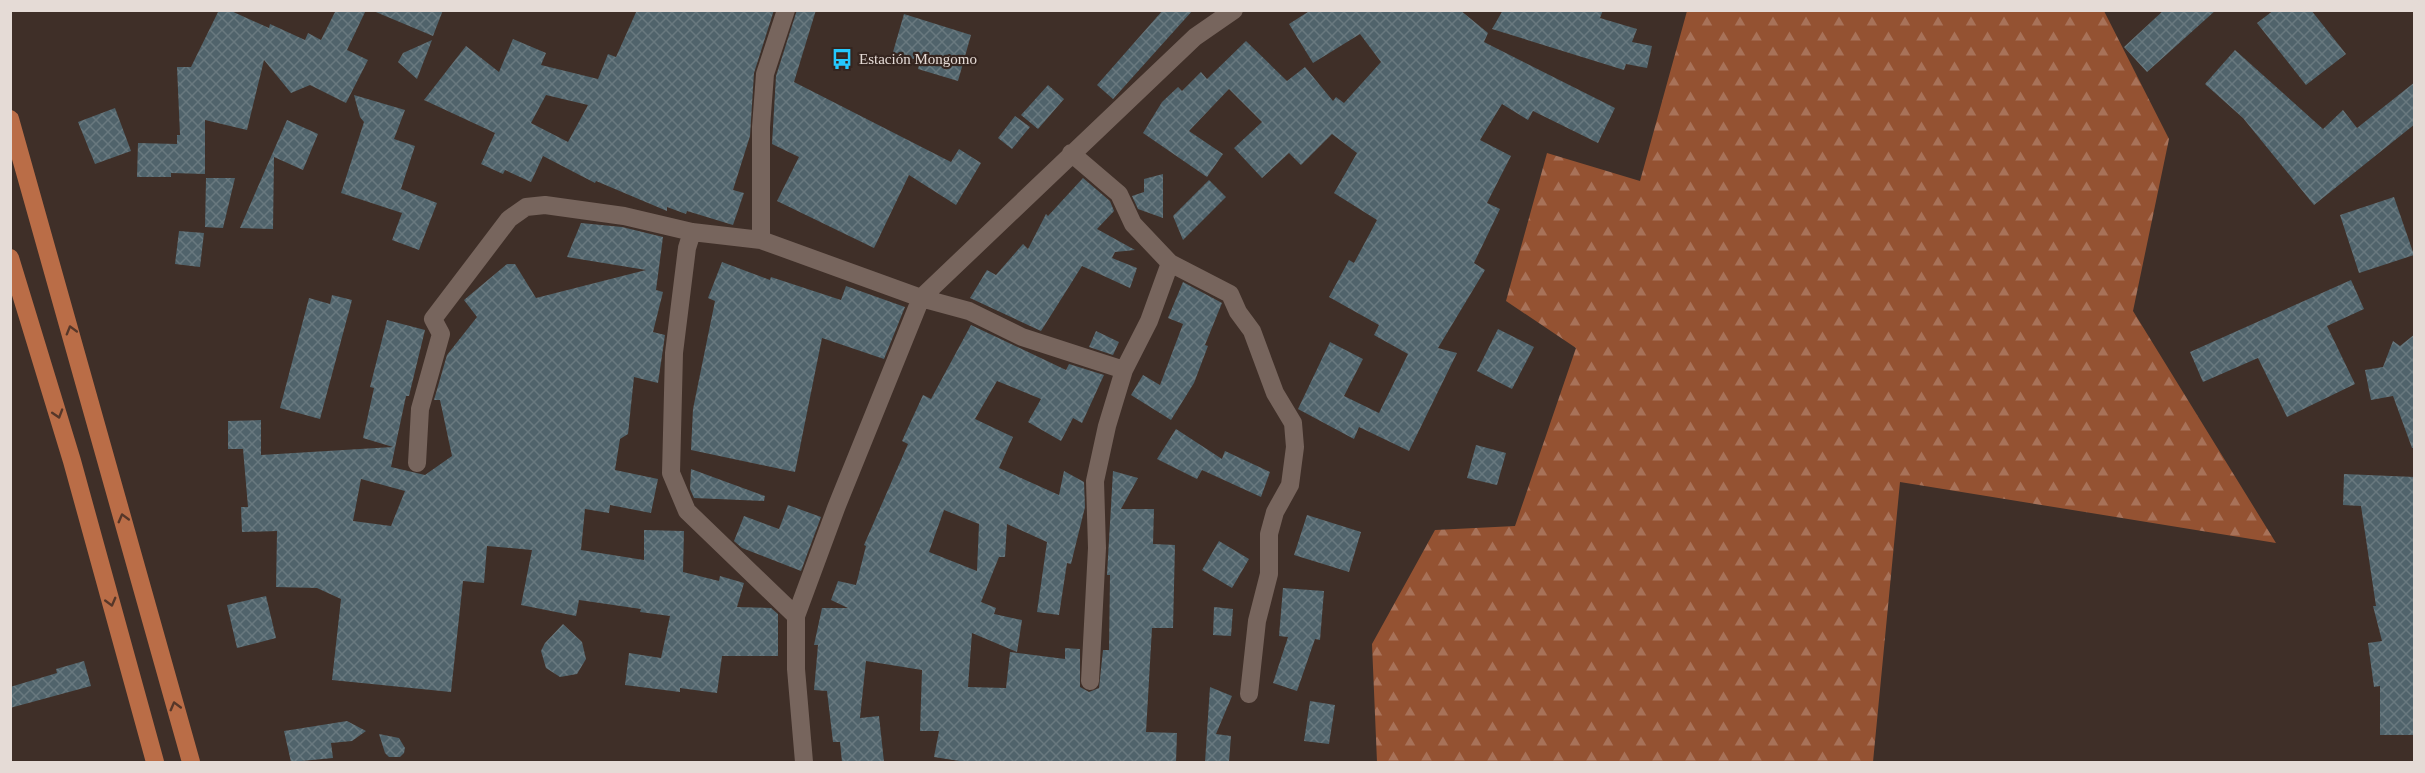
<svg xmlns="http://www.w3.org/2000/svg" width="2425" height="773" font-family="'Times New Roman',serif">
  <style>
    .forest { fill: url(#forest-firs) }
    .building { fill: url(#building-cross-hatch); fill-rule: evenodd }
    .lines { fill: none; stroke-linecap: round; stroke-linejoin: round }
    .minor { stroke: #77655d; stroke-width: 18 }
    .major { stroke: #ba6d47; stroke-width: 18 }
    .oneway { stroke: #563729 }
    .labels { text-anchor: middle; stroke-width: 4.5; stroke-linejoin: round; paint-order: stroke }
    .poi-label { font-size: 15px; fill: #e5dbd6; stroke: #35251f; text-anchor: start }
  </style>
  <defs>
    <pattern id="forest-firs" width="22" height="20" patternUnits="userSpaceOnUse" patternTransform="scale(1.5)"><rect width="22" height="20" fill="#945232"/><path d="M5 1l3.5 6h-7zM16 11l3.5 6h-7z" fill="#a87259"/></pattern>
    <pattern id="building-cross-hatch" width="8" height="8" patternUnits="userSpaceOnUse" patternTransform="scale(1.5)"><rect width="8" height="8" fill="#50636b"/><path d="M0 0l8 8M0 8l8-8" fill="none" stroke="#69797f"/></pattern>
  </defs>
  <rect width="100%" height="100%" fill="#3f2f28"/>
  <path class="forest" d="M1687,11H2104L2169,139L2133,311L2276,543L1900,482L1873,762H1377L1372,644L1435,530L1515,526L1576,348L1506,301L1547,153L1640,181Z"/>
  <path class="building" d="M219,10H229L269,28L270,24L305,40L308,33L321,40L336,10H366L347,50L368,60L346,103L310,85L291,93L264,60L247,130L205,120V174L171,173V177H137L138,143L177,144V135H180L177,67H191Z
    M371,10H443L433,36Z
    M637,10H774L754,73L750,136L733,190L744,193L733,225L687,211L686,214L667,207V211L596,181L595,183L543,156L531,182L505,170L503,174L481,164L495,133L424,100L466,46L499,72L513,39L546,53L541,65L598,79L608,54L616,57ZM546,95L588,105L568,142L531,123Z
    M797,10H816L794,82L951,162L959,149L981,163L956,205L909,175L874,248L777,201L799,157L772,144L776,76Z
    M1163,10H1193L1113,99L1097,85Z
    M1311,10H1460L1488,33L1484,42L1615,108L1598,143L1533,111L1528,120L1502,104L1480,140L1511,156L1487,203L1500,209L1474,263L1485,270L1438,348L1457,353L1409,451L1359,427L1354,439L1298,409L1330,342L1363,359L1344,396L1379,413L1408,354L1374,335L1379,325L1329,297L1349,260L1354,263L1377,220L1334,193L1357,153L1332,134L1301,165L1289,153L1262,178L1234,148L1262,122L1229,89L1189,131L1223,154L1207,177L1143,133L1162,102L1178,87L1182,91L1201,72L1207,79L1246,41L1287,81L1305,67L1333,101L1336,97L1344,103L1381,62L1360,34L1313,63L1289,24Z
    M1503,10H1603L1600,18L1637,29L1632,42L1652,46L1647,68L1626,64L1624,70L1492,29Z
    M2164,10H2216L2147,72L2124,47Z
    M2274,10H2311L2346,54L2306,85L2257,23Z
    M904,14L971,35L958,81L918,69L920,61L893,52Z
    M432,40L417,79L398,62L403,53Z
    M2235,50L2323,129L2343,110L2357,128L2415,82V124L2314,205L2243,118L2205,84Z
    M1048,85L1064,99L1038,129L1021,115Z
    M354,95L405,110L394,139L415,146L401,189L437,203L419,250L392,240L402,213L341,193L364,122L360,117Z
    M115,108L131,151L95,164L78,122Z
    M1015,116L1030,127L1012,149L998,138Z
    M287,120L318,134L303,170L274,157L273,229L240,228Z
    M1163,174V218L1138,209L1132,196L1144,192V179Z
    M206,178H235L223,228L205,227Z
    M1083,178L1110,201L1114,211L1097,229L1135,250L1115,252L1112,258L1137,268L1130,288L1082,266L1041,331L970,298L987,270L996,275L1023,244L1028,249L1046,214L1048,216Z
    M1209,180L1226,197L1183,240L1173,216Z
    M2394,197L2414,255L2359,273L2340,215Z
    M581,223L622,227L663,237L656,290L663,292L653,332L665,335L658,383L634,377L628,434L620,439L615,470L658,479L651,513L610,505L609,513L585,509L581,550L644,560V530L684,531L683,572L719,581L720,576L744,583L737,607L771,608L778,614V656H722L717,693L680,688V692L625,685L629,653L661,658L670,616L640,612L641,609L579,600L576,616L521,605L532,550L487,546L484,583L463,581L451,692L332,680L341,599L317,588L276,587L277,531L242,532L241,507H248L243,449H228V421L261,420V455L393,447L363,438L374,388L370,387L387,320L425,330L409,396H406L391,467L425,475L452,456L440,400H434L447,355L477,317L464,300L507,264H515L536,298L646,270L567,257ZM361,479L405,491L391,526L353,521Z
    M179,231L204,233L200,267L175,264Z
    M722,262L770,280L771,277L841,300L846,286L905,307L884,359L822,338L795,472L691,450L693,409L715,301L708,298Z
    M2351,280L2364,309L2327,326L2355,384L2287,417L2258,358L2203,382L2190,352Z
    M1183,282L1222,303L1205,345L1208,346L1194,383L1171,420L1131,395L1143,375L1160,385L1183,324L1168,318Z
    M332,295L352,300L320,419L280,408L309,298L330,304Z
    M971,325L1066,370L1069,364L1104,375L1082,423L1073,418L1061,441L1028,422L1041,399L997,381L975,419L1013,437L999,468L1059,495L1064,471L1084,482L1085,507L1071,564L1067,563L1059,615L1037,612L1047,542L1007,524L1005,557H999L981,602L996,608L994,614L1022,620L1017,652L972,633L968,687L1006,688L1010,652L1065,659V648L1080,649V687L1089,692L1099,688L1103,650H1109L1110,575H1107L1113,471L1138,478L1121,509H1154L1153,544L1175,545L1173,628H1152L1146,732L1177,733L1176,762H966L934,757L939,731H920L922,670L866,661L860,718L879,716L884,762H842L840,742H833L827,691L814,690L818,645H814L822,608H848L831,600L838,581L856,585L866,546L864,545L908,444L902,441L923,395L931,399ZM944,510L979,524L977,571L929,552Z
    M1498,329L1534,347L1512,389L1477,371Z
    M1096,331L1119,342L1113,355L1089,347Z
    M2415,334V448H2412L2393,396L2371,400L2365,370L2383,367L2393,341L2400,346Z
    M1176,429L1222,459L1225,451L1270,472L1261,497L1202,470L1197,479L1157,459Z
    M1476,445L1506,453L1497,485L1467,478Z
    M691,469L765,496L764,501L694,498L690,489Z
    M2344,474L2415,477V735H2380V686L2374,687L2368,643L2382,641L2373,606H2376L2361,506L2343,505Z
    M788,505L821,517L801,571L742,548L734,541L744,516L779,529Z
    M1307,515L1361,532L1349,572L1294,555Z
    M1219,541L1249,559L1232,588L1202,570Z
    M1283,588L1324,591L1320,640L1315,639L1297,691L1273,683L1288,637L1279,636Z
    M266,596L276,638L237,648L227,605Z
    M1214,607L1233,609L1231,636L1213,635Z
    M563,624L582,642L586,659L577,674L560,677L546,668L541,651L545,643Z
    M84,661L91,686L10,708V687L57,673L56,669Z
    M1210,687L1232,696L1216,734L1231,736L1229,762H1205Z
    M1310,701L1335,705L1329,744L1304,741Z
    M347,721L366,731L352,741L331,743L333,758L291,762L284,731Z
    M379,734L399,738L405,748L404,753L400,757H389L385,753Z"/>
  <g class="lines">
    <path class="minor" d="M1071,153L1119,194L1133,224L1170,263L1230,294L1238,312L1252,331L1275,393L1293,423L1295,447L1290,485L1275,512L1269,534V574L1257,621L1249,694
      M692,232L687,248L674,353L671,473L687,511L796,616
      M761,240V127L765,74L786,10
      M417,463L420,409L441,334L433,319L509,219L526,207L545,205L624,216L692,232L761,240L921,298L969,311L1022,337L1124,370
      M1090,681L1097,548L1095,481L1107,426L1124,370L1149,321L1170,263
      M804,762L796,669V616L836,508L921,298L1195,37L1234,10"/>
    <path class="major" d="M10,119L191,762
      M10,258L72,461L155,762"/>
  </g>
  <defs><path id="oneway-chevron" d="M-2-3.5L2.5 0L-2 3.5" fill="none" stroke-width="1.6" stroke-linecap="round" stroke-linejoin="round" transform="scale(1.5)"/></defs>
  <g class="oneway">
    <use href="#oneway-chevron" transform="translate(71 330) rotate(-106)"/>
    <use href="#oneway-chevron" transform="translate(58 414) rotate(73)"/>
    <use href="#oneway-chevron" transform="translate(123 518) rotate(-105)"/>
    <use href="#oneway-chevron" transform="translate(111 602) rotate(75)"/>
    <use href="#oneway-chevron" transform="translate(175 706) rotate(-105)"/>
  </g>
  <defs>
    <symbol id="bus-bare" viewBox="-9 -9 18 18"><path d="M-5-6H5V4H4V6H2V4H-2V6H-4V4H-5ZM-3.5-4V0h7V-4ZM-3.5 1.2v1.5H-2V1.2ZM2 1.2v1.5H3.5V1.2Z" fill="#25c9fe" stroke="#35251f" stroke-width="2.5" paint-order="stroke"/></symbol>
  </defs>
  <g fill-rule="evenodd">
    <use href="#bus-bare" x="827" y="44" width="30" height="30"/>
  </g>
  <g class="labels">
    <g class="poi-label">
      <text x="859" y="64">Estación Mongomo</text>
    </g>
  </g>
  <rect width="2425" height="773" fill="none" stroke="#e5dbd6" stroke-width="24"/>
</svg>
